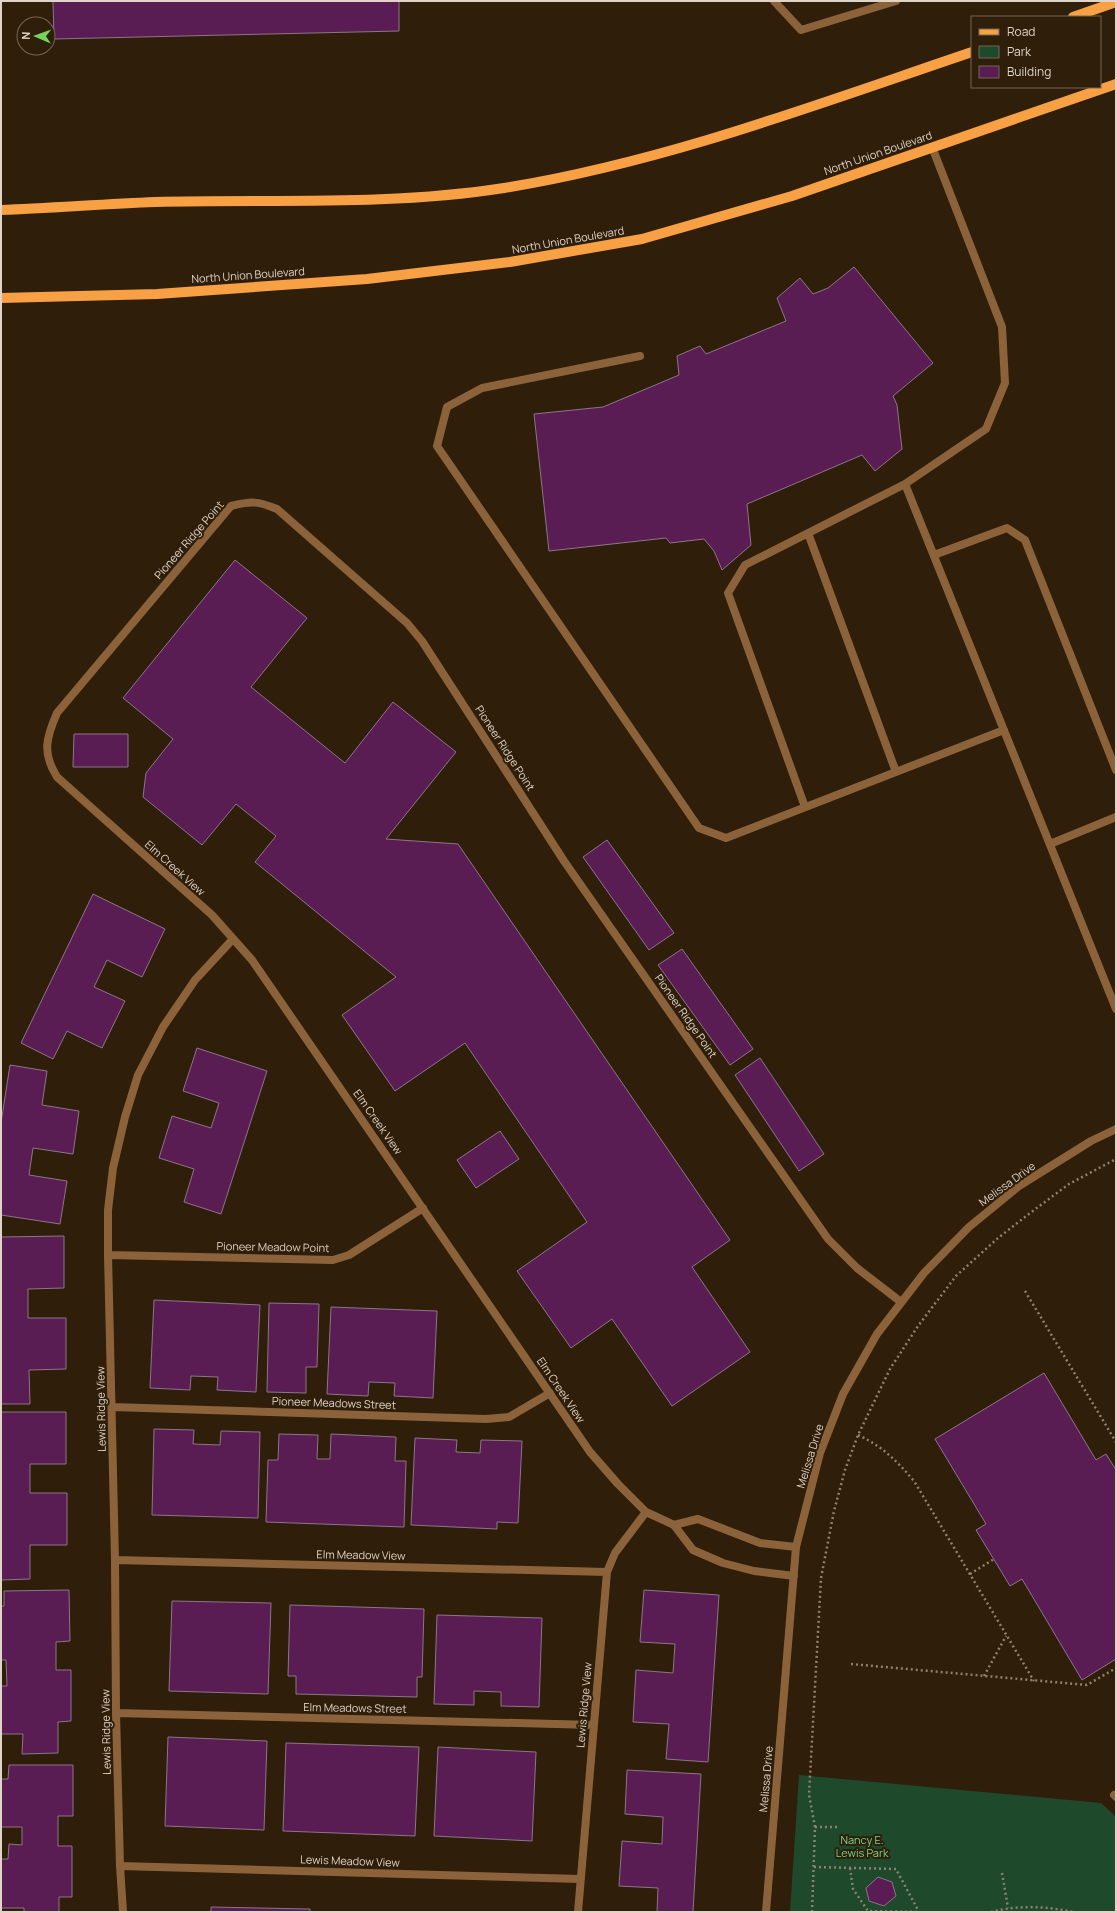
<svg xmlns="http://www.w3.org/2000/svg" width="1117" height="1913" font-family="Manrope,sans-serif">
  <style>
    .green { fill: #1f492b }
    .building { fill: #5a1d53; stroke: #8d7589 }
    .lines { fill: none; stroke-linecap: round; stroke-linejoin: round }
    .path { stroke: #8e8170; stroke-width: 2.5; stroke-dasharray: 2 3; stroke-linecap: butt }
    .service { stroke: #8c623a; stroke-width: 8 }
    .minor { stroke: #8c623a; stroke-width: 8 }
    .primary { stroke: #f8a144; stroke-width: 10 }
    .labels { text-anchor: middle; stroke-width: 4; stroke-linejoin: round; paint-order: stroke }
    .street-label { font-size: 11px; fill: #dfd4c7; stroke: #2f1e0a }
    .park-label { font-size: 11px; fill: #72d98f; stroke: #2f1e0a }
  </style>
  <rect width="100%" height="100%" fill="#2f1e0a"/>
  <path class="green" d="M799,1775L1101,1803L1116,1817V1912H790Z"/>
  <path class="building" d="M53,1H399V31L54,39Z
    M854,267L933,363L893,396L897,405L902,449L875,471L862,455L747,504L751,545L722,570L714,551L704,539L670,543L666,538L549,551L534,414L603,407L679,375L677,356L700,346L706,354L786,321L777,298L800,278L813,294L828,288Z
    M235,560L307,618L251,687L345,763L393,702L456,752L386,839L458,844L730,1240L692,1267L750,1352L672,1406L612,1319L571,1348L517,1271L587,1222L465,1043L395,1091L342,1015L396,977L255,862L276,836L236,804L202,845L143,797L146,773L173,739L123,698Z
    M74,734H128V767H73Z
    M607,840L674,933L649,950L583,857Z
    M93,894L165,929L142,977L107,960L94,987L125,1001L102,1048L67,1031L53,1059L21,1043Z
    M682,949L753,1049L730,1065L658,965Z
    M197,1048L267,1071L221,1214L184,1202L194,1169L159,1158L172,1116L211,1128L219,1103L183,1091Z
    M760,1058L824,1154L799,1171L735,1075Z
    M10,1065L47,1071L42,1105L79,1111L73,1154L33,1148L29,1175L67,1181L60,1224L1,1215V1123Z
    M500,1131L519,1159L476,1188L457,1160Z
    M64,1236V1288L28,1289V1318H66V1369L29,1370L30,1404H1V1237Z
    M154,1300L260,1305L256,1392L217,1390L218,1377L191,1376L190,1390L150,1388Z
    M269,1303L319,1304L317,1367H306V1393L267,1392Z
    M331,1307L437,1311L433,1398L394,1396L395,1383L369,1382L368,1396L327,1394Z
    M1044,1373L1096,1460L1106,1454L1116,1470V1659L1082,1680L1022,1579L1010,1586L976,1530L986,1524L935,1439Z
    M1,1412H66V1464H30V1493H67V1545H30V1579L1,1580Z
    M154,1429L194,1430L193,1444L220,1445L221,1431L260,1432L258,1518L152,1515Z
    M279,1434L318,1435L317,1459H330L331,1434L396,1437L395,1461H406L404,1527L266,1522L268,1460H278Z
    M415,1438L457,1440L456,1452L480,1453L481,1440L522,1441L518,1523L497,1522V1529L411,1525Z
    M69,1590L70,1641L56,1642V1670H71V1721L58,1722V1753L22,1754L23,1734H1V1686H7L6,1660H1V1606H4V1591Z
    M644,1590L719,1595L708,1762L666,1759L669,1724L633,1722L636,1670L673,1673L675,1644L640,1642Z
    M172,1601L271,1603L268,1694L169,1691Z
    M290,1605L424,1609L422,1677H417V1697L296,1694V1676H288Z
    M437,1615L542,1618L539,1707L501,1706V1692L474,1691V1705L434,1704Z
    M168,1737L267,1741L264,1830L165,1826Z
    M286,1743L419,1747L415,1836L283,1831Z
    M438,1747L536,1752L532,1841L434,1836Z
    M9,1765H73V1816H58V1846H72V1897H59V1912H24V1908H1V1859H8L9,1844L22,1845V1827H1V1779H8Z
    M627,1770L701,1774L693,1912H657L658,1888L619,1886L622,1841L662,1844L663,1817L625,1814Z
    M878,1877L892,1882L896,1896L884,1906L869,1901L866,1888Z
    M211,1907L310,1909V1912H211Z"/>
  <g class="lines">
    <path class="path" d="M1025,1291L1116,1442
      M858,1435C882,1446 897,1461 914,1481L1034,1681
      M970,1574L994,1559
      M851,1664L1087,1685L1116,1668
      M984,1676L1006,1636
      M815,1827H838
      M814,1867L896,1869L919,1912
      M850,1868L853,1889L868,1911L919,1912
      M1002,1873L1008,1908
      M812,1912L815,1827L809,1795L821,1578L834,1511L845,1470L858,1435L890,1369L918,1326L956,1276L998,1238L1034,1210L1069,1184L1116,1159
      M991,1912C1017,1905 1046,1906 1073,1912"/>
    <path class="service" d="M774,1L801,30L896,1
      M932,147L1002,327L1005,383L986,429L905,484L1116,1009
      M640,356L482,388L447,407L437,446L699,828L726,838L1004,730
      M808,533L896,772
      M934,555L1007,528L1025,540L1116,770
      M805,807L728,593L745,565L905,484
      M1050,844L1116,817
      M1114,1795L1116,1797"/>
    <path class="minor" d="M108,1255L333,1260L349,1255L423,1208
      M112,1407L486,1419L509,1417L550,1393
      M674,1525L698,1519L760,1543L796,1547
      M115,1560L607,1572
      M794,1576L754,1571L723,1563L693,1550L674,1525L646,1512L618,1484L590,1452L252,960L212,915L57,777C42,753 46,738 57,713L231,506C251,501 258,501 277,509L407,623L422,641L564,861L828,1239L857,1268L901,1302
      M116,1713L594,1725
      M120,1866L581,1879
      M123,1912L120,1866L116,1713L115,1560L108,1255V1210L113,1168L125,1117L138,1075L163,1027L195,980L233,939
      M578,1912L607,1572L615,1553L646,1512
      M766,1912L796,1547L820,1453L843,1394L877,1334L924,1273L969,1227L1019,1186L1091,1141L1116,1129"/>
    <path class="primary" d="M1073,17L1116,2
      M1,210C52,208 104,204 155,202C272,199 388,206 504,188C665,162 818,104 972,52
      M1,298L157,294L367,279L510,262L642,239L792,196L1116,84"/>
  </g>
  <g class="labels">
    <g class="street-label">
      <text transform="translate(878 153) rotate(-19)" y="4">North Union Boulevard</text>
      <text transform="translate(568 240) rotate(-10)" y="4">North Union Boulevard</text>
      <text transform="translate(248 275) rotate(-4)" y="4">North Union Boulevard</text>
      <text transform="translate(189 540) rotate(-49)" y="4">Pioneer Ridge Point</text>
      <text transform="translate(505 748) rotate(57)" y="4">Pioneer Ridge Point</text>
      <text transform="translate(175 868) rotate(42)" y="4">Elm Creek View</text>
      <text transform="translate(686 1016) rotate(55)" y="4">Pioneer Ridge Point</text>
      <text transform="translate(378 1122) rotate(55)" y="4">Elm Creek View</text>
      <text transform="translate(1007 1184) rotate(-36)" y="4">Melissa Drive</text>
      <text transform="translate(273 1247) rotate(1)" y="4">Pioneer Meadow Point</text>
      <text transform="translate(561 1390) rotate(56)" y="4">Elm Creek View</text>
      <text transform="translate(334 1403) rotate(2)" y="4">Pioneer Meadows Street</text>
      <text transform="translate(101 1409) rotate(-91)" y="4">Lewis Ridge View</text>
      <text transform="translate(810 1456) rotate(-73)" y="4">Melissa Drive</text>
      <text transform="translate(361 1555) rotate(1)" y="4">Elm Meadow View</text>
      <text transform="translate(584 1705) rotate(-85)" y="4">Lewis Ridge View</text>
      <text transform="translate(355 1708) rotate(1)" y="4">Elm Meadows Street</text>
      <text transform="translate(106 1732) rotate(-91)" y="4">Lewis Ridge View</text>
      <text transform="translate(766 1779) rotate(-85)" y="4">Melissa Drive</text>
      <text transform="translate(350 1861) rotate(2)" y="4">Lewis Meadow View</text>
    </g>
    <g class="park-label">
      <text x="862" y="1844">Nancy E.<tspan x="862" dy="13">Lewis Park</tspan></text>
    </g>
  </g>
  <rect width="1117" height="1913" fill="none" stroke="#dfd4c7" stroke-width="4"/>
  <rect x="971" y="16" width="130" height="72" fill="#2f1e0a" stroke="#756756"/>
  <rect x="979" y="29" width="20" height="6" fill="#f8a144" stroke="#756756"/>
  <text x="1007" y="36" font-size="12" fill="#dfd4c7">Road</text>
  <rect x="979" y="46" width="20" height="12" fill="#1f492b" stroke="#756756"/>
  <text x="1007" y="56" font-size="12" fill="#dfd4c7">Park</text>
  <rect x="979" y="66" width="20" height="12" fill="#5a1d53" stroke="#756756"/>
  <text x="1007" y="76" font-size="12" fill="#dfd4c7">Building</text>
  <g transform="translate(36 36) rotate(272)"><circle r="19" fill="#2f1e0a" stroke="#756756"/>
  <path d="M0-3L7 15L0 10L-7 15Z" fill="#75d25b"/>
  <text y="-6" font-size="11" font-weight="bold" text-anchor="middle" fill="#dfd4c7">N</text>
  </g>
</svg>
